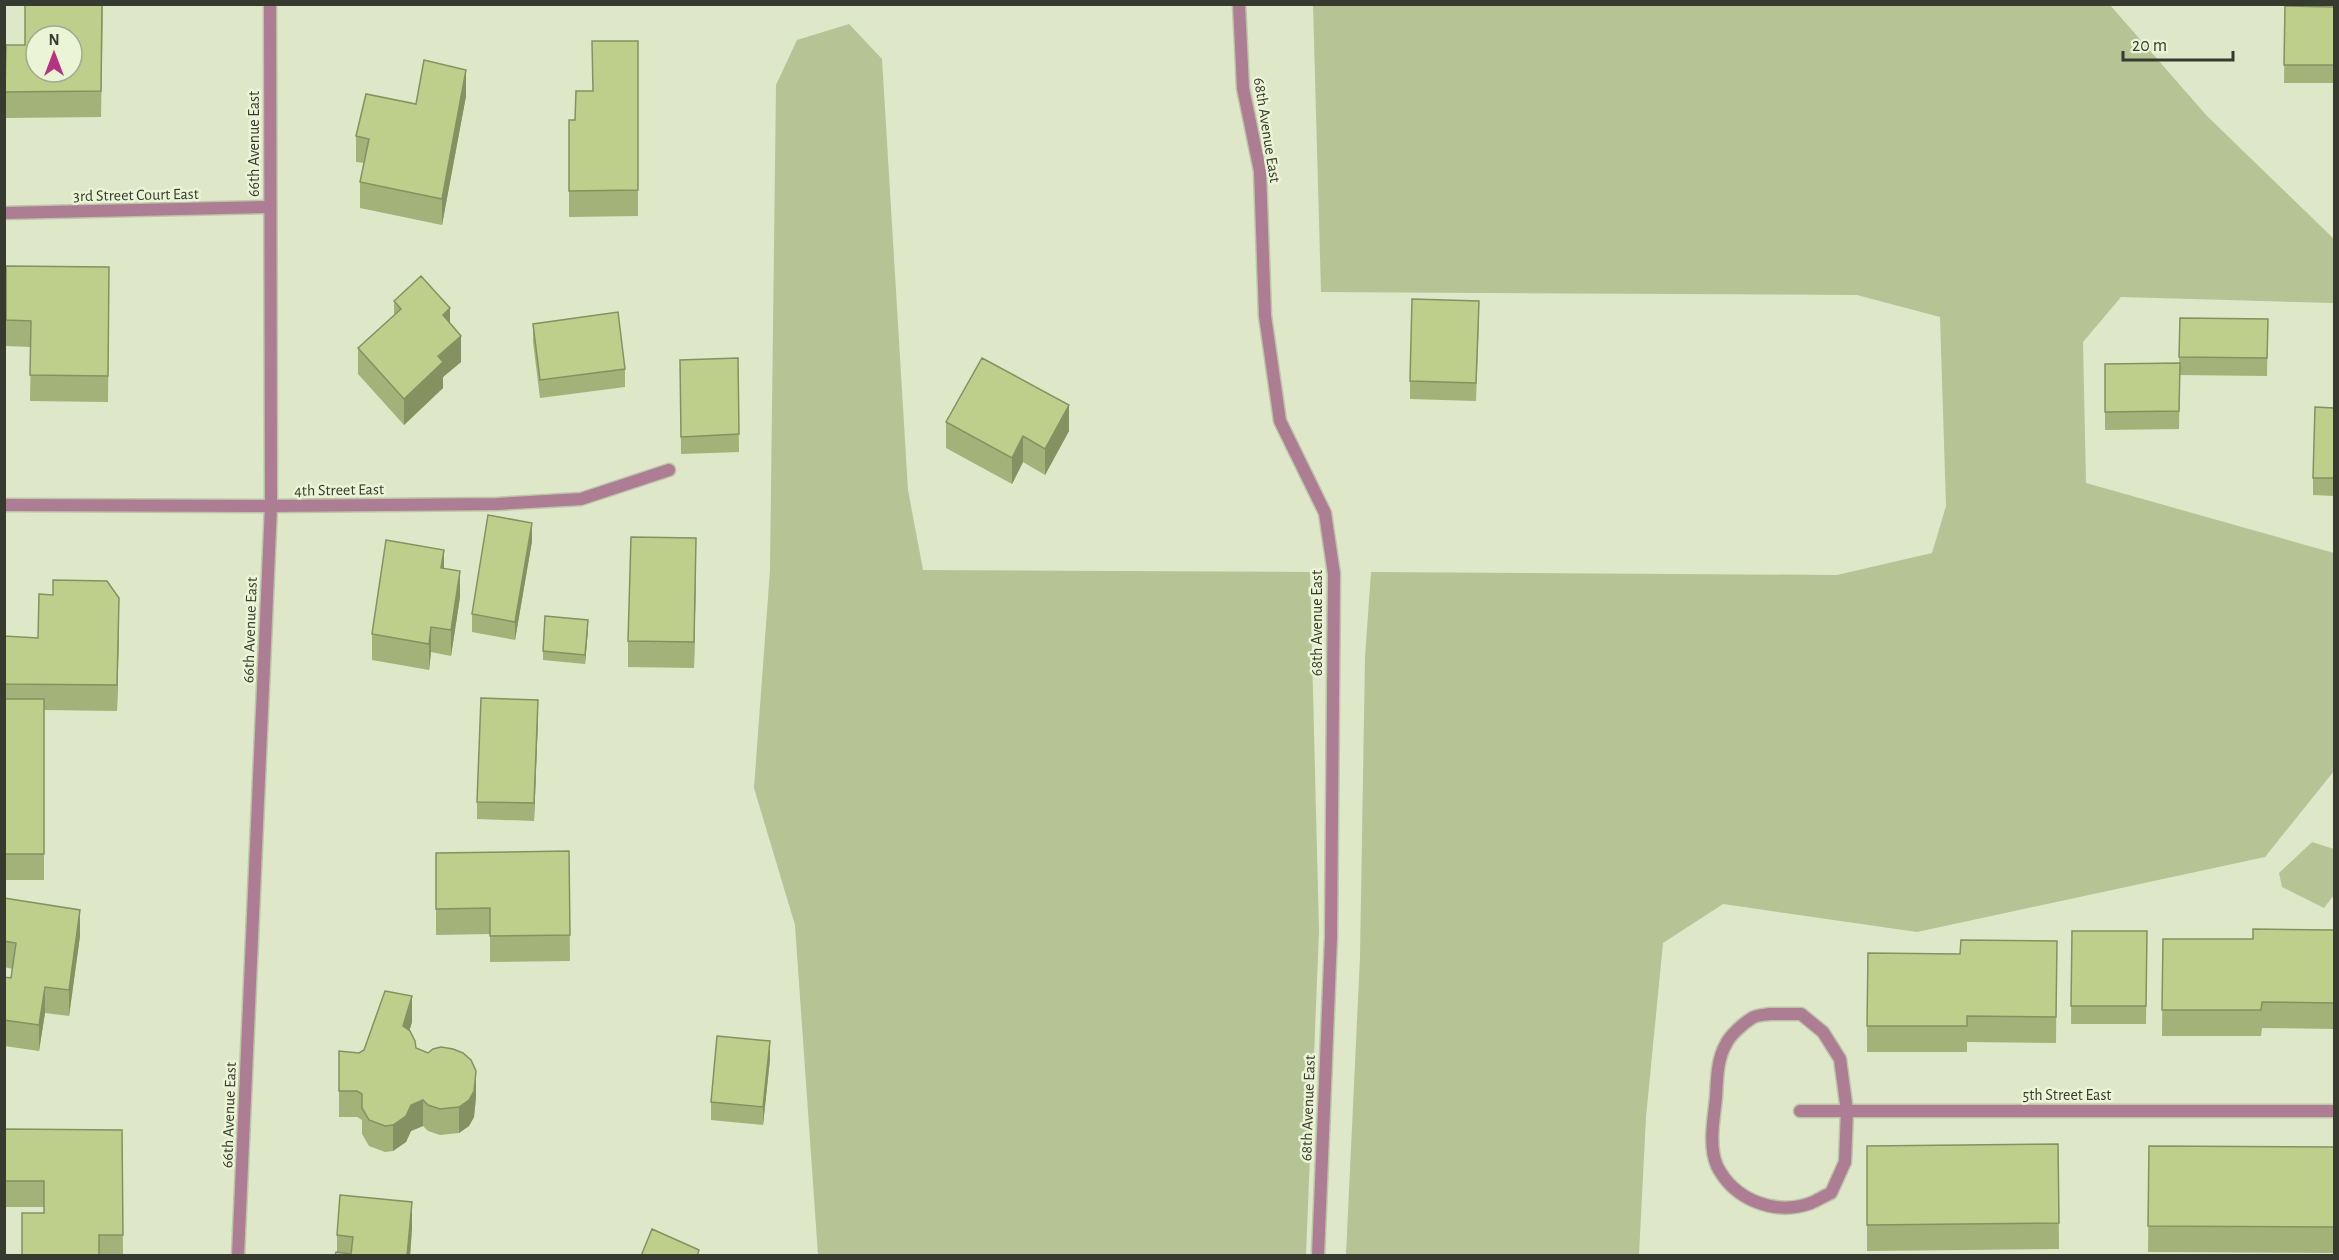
<svg xmlns="http://www.w3.org/2000/svg" width="2339" height="1260" font-family="'Alegreya Sans',sans-serif">
  <style>
    .green { fill: #b6c394 }
    .lines { fill: none; stroke-linecap: round; stroke-linejoin: round }
    .service-casing { stroke: #bdc5a9; stroke-width: 15 }
    .minor-casing { stroke: #bdc5a9; stroke-width: 15 }
    .tertiary-casing { stroke: #bdc5a9; stroke-width: 15 }
    .service { stroke: #ad7d94; stroke-width: 12 }
    .minor { stroke: #ad7d94; stroke-width: 12 }
    .tertiary { stroke: #ad7d94; stroke-width: 12 }
    .wall { fill: #a3b278 }
    .shaded-wall { fill: #859161 }
    .building { fill: #becf8b; stroke: #859161; stroke-width: 1.5; fill-rule: evenodd }
    .labels { text-anchor: middle; stroke-width: 5; stroke-linejoin: round; paint-order: stroke }
    .street-label { font-size: 16px; fill: #373b2f; stroke: #ebf4d5 }
  </style>
  <rect width="100%" height="100%" fill="#dee7c8"/>
  <path class="green" d="M1313,5H2110L2207,116L2334,239V303L2121,297L2083,342L2086,483L2334,553V771L2265,857L1917,932L1723,904L1663,943L1646,1117L1639,1255H1346L1360,957L1365,657L1371,572L1837,575L1932,553L1946,506L1940,317L1857,295L1321,292Z
    M849,24L882,59L908,490L923,570L1310,572L1319,931L1306,1255H818L795,925L754,788L770,570L776,85L797,40Z
    M2312,842L2334,849V895L2324,908L2282,887L2279,873Z"/>
  <g class="lines">
    <defs>
      <path id="service" d="M1770,1014H1801L1823,1032L1840,1059L1847,1111L1845,1162L1831,1193C1824,1196 1818,1200 1811,1203C1775,1216 1734,1200 1717,1166C1708,1145 1714,1119 1716,1097C1717,1080 1717,1059 1726,1044C1730,1035 1744,1023 1752,1018C1756,1015 1764,1015 1770,1014Z"/>
      <path id="minor" d="M1239,4L1243,88L1260,171L1265,316L1280,421L1325,513L1334,574L1331,937L1318,1256
        M4,213L269,207
        M4,505L271,506L497,504L581,499L669,470
        M1800,1111H2334"/>
      <path id="tertiary" d="M238,1256L271,506L270,4"/>
    </defs>
    <use href="#service" class="service-casing"/>
    <use href="#minor" class="minor-casing"/>
    <use href="#tertiary" class="tertiary-casing"/>
    <use href="#service" class="service"/>
    <use href="#minor" class="minor"/>
    <use href="#tertiary" class="tertiary"/>
  </g>
  <path class="wall" d="M103,4L101,117L5,118L6,45H25Z
    M2285,6L2334,7V83H2284Z
    M638,41V216L569,217V120H575L593,91Z
    M466,96L442,225L360,208V182L364,163L356,162V136L416,104Z
    M6,266L109,293L108,402L30,401L31,347L6,346Z
    M394,301L450,324L461,362L443,377V388L404,425L358,374V348L394,315Z
    M2180,318L2268,319L2267,376L2180,375L2179,429L2105,430V364L2179,363Z
    M1479,319L1476,401L1410,399V381Z
    M533,324L625,369V387L540,398L533,342Z
    M738,358L739,452L681,454L680,360Z
    M2334,408V496L2313,495V478Z
    M946,422L1069,431L1045,475L1023,462L1012,484L946,448Z
    M532,541L515,640L472,632V614Z
    M696,564L694,668L628,667V641Z
    M444,568L460,597L451,656L431,652L429,670L372,660V634Z
    M119,624L117,711L44,710V880H4V636L38,638Z
    M588,629L585,664L543,660V651Z
    M538,718L534,821L477,819V802Z
    M569,851L570,961L490,962V934L436,935V853Z
    M4,898L80,936L69,1016L45,1013L39,1051L4,1046V977L11,978L13,969L4,967Z
    M2334,930V1029L2262,1028L2261,1036H2162L2163,939H2253Z
    M2072,931H2147L2146,1024H2071Z
    M2057,941L2056,1043L1967,1042V1052H1867V1026L1960,954Z
    M412,1022L409,1031L416,1048L476,1097L474,1117L469,1126L459,1133L440,1135L428,1131L423,1126L411,1131L406,1142L393,1151L385,1152L369,1146L362,1134V1120L357,1117H339V1051L359,1053Z
    M770,1059L763,1125L711,1120V1102Z
    M4,1129L122,1130L123,1256H22L44,1213V1207H4Z
    M2058,1144L2059,1249L1867,1251V1146Z
    M2149,1146L2334,1147V1253L2148,1252Z
    M412,1228L410,1256H335L337,1252V1235Z"/>
  <path class="shaded-wall" d="M466,70V96L442,225V199Z
    M450,308V334L443,315Z
    M461,336V362L443,377V388L404,425V399L438,356Z
    M1069,405V431L1045,475V449Z
    M1023,436V462L1012,484V458Z
    M532,523V541L515,640V622Z
    M696,538V564L694,668V642Z
    M444,550V576L441,568Z
    M460,571V597L451,656V630Z
    M119,598V624L117,711V685Z
    M588,620V629L585,664V655Z
    M431,627V652L429,670V644Z
    M538,700V718L534,821V803Z
    M80,910V936L69,1016V990Z
    M45,987V1013L39,1051V1025Z
    M412,996V1022L403,1052V1026Z
    M770,1041V1059L763,1125V1107Z
    M476,1071V1097L474,1117L469,1126L459,1133V1107Z
    M423,1100V1126L411,1131L406,1142L393,1151V1125L411,1105Z
    M412,1202V1228L410,1256H407Z"/>
  <path class="building" d="M25,4H102L101,91L5,92L6,45H25ZM36,36H72V72H36Z
    M2285,6L2334,7V65H2284Z
    M592,41H638V190L569,191V120H575L576,91H593Z
    M424,60L466,70L442,199L360,182L369,139L356,136L366,94L416,104Z
    M6,266L109,267L108,376L30,375L31,321L6,320Z
    M421,276L450,308L443,315L461,336L438,356L443,362L404,399L358,348L401,309L394,301Z
    M1412,299L1479,301L1476,383L1410,381Z
    M618,312L625,369L540,380L533,324Z
    M2180,318L2268,319L2267,358L2179,357Z
    M738,358L739,434L681,437L680,360Z
    M982,358L1069,405L1045,449L1023,436L1012,458L946,422Z
    M2180,363L2179,411L2105,412V364Z
    M2315,407L2334,408V478H2313Z
    M488,515L532,523L515,622L472,614Z
    M631,537L696,538L694,642L628,641Z
    M386,540L444,550L441,568L460,571L451,630L431,627L429,644L372,634Z
    M53,580L107,581L119,598L117,685L4,684V636L38,638L39,594L53,595Z
    M545,616L588,620L585,655L543,651Z
    M481,698L538,700L534,803L477,802Z
    M4,699H44V854H4Z
    M569,851L570,935L490,936V908L436,909V853Z
    M4,898L80,910L69,990L45,987L39,1025L4,1020V977L11,978L16,943L4,941Z
    M2253,929L2334,930V1003L2262,1002L2261,1010H2162L2163,939H2253Z
    M2072,931H2147L2146,1006H2071Z
    M1961,940L2057,941L2056,1017L1967,1016V1026H1867L1868,953L1960,954Z
    M385,991L412,996L403,1026L410,1031L415,1041L416,1048L428,1053L433,1049L441,1047L453,1049L463,1053L471,1060L476,1071L474,1091L469,1100L459,1107L440,1109L428,1105L423,1100L411,1105L406,1116L393,1125L385,1126L369,1120L362,1108V1094L357,1091H339V1051L359,1053L364,1050Z
    M717,1036L770,1041L763,1107L711,1102Z
    M4,1129L122,1130L123,1235H99V1256H22V1213H44V1181H4Z
    M2058,1144L2059,1223L1867,1225V1146Z
    M2149,1146L2334,1147V1227L2148,1226Z
    M340,1195L412,1202L407,1256H335L336,1252L351,1254L353,1237L337,1235Z
    M652,1229L699,1250L697,1256H641Z"/>
  <g class="labels">
    <g class="street-label">
      <text transform="translate(1268 130) rotate(81)" y="6">68th Avenue East</text>
      <text transform="translate(253 144) rotate(-90)" y="6">66th Avenue East</text>
      <text transform="translate(136 194) rotate(-1)" y="6">3rd Street Court East</text>
      <text transform="translate(339 489) rotate(-1)" y="6">4th Street East</text>
      <text transform="translate(1316 623) rotate(-90)" y="6">68th Avenue East</text>
      <text transform="translate(249 630) rotate(-88)" y="6">66th Avenue East</text>
      <text x="2067" y="1100">5th Street East</text>
      <text transform="translate(1307 1108) rotate(-88)" y="6">68th Avenue East</text>
      <text transform="translate(228 1115) rotate(-88)" y="6">66th Avenue East</text>
    </g>
  </g>
  <rect width="2339" height="1260" fill="none" stroke="#373b2f" stroke-width="12"/>
  <g transform="translate(54 54)"><circle r="28" fill="#ebf4d5" stroke="#a3aa93" stroke-width="1.5"/>
  <path d="M0-4.5L10 22L0 15L-10 22Z" fill="#b43481"/>
  <text y="-9" font-size="16" font-weight="bold" text-anchor="middle" fill="#373b2f">N</text>
  </g>
  <path d="M2123 51v9h110v-9" fill="none" stroke="#373b2f" stroke-width="3"/>
  <text x="2132" y="51" font-size="18" fill="#373b2f" stroke="#ebf4d5" stroke-width="4.5" paint-order="stroke">20 m</text>
</svg>
